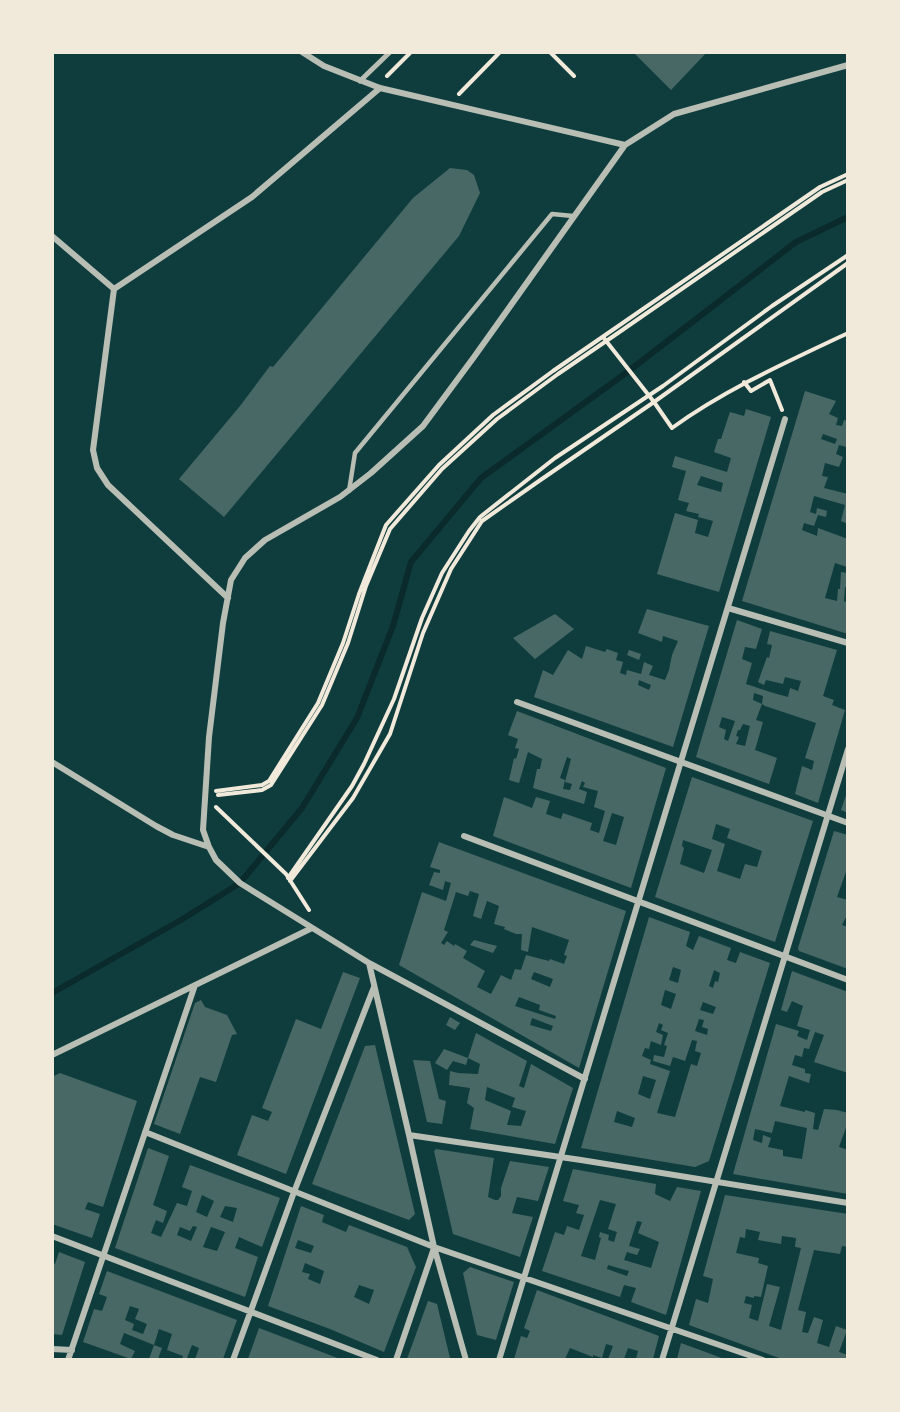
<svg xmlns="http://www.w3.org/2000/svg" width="900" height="1412" font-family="'IBM Plex Sans',sans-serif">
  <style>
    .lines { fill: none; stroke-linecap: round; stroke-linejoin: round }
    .stream { stroke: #0a2a2b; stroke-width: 6 }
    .building { fill: #486865; fill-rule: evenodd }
    .path { stroke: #f1e9da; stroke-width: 4 }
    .service { stroke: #b8beb3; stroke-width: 4.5 }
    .pedestrian { stroke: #b8beb3; stroke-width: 5 }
    .minor { stroke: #b8beb3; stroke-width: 6 }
  </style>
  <rect width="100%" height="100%" fill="#0f3d3e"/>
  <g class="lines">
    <path class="stream" d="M52,993L181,920L240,883L302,808L357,718L393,626L411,562L481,478L630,370L796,242L848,217"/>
  </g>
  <path class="building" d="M633,52H707L671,90Z
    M450,168L467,170L474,175L480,193L459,236L224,517L179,479L240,406L270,366L273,367L413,198Z
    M805,391L836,401L829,414L838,418L836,425L842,426L844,420L848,421V442L846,447L839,445L836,454L843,457L839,467L825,463L822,476L828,477L824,488L848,494V524L841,521L845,505L814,496L810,512L816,514L817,508L827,511L826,517L818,515L814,526L804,523L802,530L817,536L818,528L848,539L847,567L835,563L825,598L837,601L838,589H840L841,572L848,573V588L845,587L844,601L848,603V634L742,601ZM823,434L837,439L835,444L821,439Z
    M746,409L771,417L719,592L657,574L675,513L698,520L695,533L708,537L713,521L698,517L699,514L686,511L689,503L678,500L686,471L672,467L675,456L727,472L731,458L714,452L718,439H721L730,412L744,416ZM701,476L723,483L721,492L697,485Z
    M647,609L709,626L673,747L534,697L543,670L553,675L568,650L582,659L586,646L605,652L607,649L618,653L616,660L623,662L620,673L626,675L627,670L641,674L644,662L653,666L649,675L665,680L669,670L672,655L678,641L663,636L662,642L638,633ZM639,680L651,685L649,690L638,685Z
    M555,614L574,629L535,659L513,638Z
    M737,620L762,629L756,649L745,647L742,659L752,663L746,684L770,692L788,697L790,688L798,691L801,681L785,677L783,684L766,680L764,685L758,682L767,657L769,658L772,645L767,644L770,631L837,650L823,696L834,700L832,705L845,710L818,803L795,794L802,766L812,770L814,761L805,758L816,723L765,706L762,704L763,696L754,693L753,700L762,704L756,720L763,722L755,750L777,758L769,784L696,757ZM722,717L735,721L728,741L724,739L726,730L719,727ZM743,724L750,726L745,746L736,744L739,737L736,736L738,730H740Z
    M629,650L641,654L639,660L627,655Z
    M517,711L666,768L631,888L493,836L504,797L532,808L536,797L550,801L546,814L561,819L563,813L592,823L590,830L599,833L605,811L594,807L598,791L583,787L585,783L582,781L579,789L587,792L584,804L533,788L537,769H540L542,759L528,752L519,783L509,780L514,758L516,759L519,749L515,748L518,739L508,735ZM567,757L571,759L565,782L572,784L570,790L563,789L565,780L560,778ZM612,813L624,817L616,845L603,841Z
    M692,777L813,821L775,942L655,897ZM716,824L730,829L727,838L762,851L757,867L745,864L740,879L717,871L725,844L712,839ZM683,840L712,850L704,873L680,864L684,848L682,846Z
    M847,792H848V813L841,810Z
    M834,831L848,835V866L837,897L848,900V913L842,925L848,927V969L799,951L798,948Z
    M439,842L626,911L579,1068L399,965L422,892L446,901L451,883L445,881L443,890L429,885L434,872L440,873V870L430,867ZM470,891L479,894L473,916L481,919L487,901L499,906L494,924L505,927L504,929L516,934H522L521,950L528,952L532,927L569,940L564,955L567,956L564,964L550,959L549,961L526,955L521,970L515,969L511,980L501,975L491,994L477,987L485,971L463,958L467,951L455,944L454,946L447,941L444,945L441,943L448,932L444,930L456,892L468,896ZM534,972L553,979L550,987L531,979ZM519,997L540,1005L539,1010L556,1016L555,1019L515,1006ZM532,1018L553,1026L551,1031L530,1025Z
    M649,917L690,932L686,946L693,950L699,936L731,948L727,960L736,963L740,952L770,963L709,1161L695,1167L581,1148ZM673,967L681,970L678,983L669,980ZM714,970L720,973L718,982L715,981L713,988L709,986ZM665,990L676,994L671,1009L661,1005ZM703,1002L716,1007L713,1014L700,1010ZM699,1019L704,1020L702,1027L708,1029L707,1035L695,1031ZM659,1023L663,1025L661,1030L668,1033L664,1045L667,1046L664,1057L654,1055L653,1061L670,1066L673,1057L685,1061L692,1040L697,1041L695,1051L701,1053L697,1066L691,1064L675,1117L657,1113L670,1071L650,1064L651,1060L642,1056L645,1048L649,1049L651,1041L661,1045L663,1035L656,1032ZM643,1076L656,1080L650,1099L638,1094ZM617,1111L635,1118L632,1127L614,1122Z
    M474,940L497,946L493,953L470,945Z
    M792,971L848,992V1073L814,1062L824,1035L815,1032L809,1049L804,1048L802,1057L795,1055L792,1065L805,1069V1073L811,1074L809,1083L789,1076L780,1106L805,1112V1110L815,1113L813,1129L818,1130L824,1109L837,1110L848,1113V1122L839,1147L848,1150V1194L733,1174L776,1024L799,1031L797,1036L807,1040L810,1030L797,1026L803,1006L792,1001L787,1012L781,1010ZM775,1121L807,1128L802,1159L783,1156V1150L768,1147L771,1138L763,1135L762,1143L753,1140L755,1129L772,1133Z
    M343,972L360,978L286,1174L237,1155L252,1115L268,1121L272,1112L262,1108L296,1019L321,1029Z
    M201,1000L205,1007L227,1015L237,1034L232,1035L216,1082L200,1077L180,1134L154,1124L195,1003Z
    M450,1017L460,1023L455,1030L446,1025Z
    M476,1033L527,1061L519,1086L524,1088L531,1064L573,1088L555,1144L470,1129L474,1108L467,1103L470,1088L449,1085L450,1071L458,1073L478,1074L480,1064L468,1058L466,1065L453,1061L447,1070L435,1063L444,1049L468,1058ZM487,1087L515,1098L512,1107L526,1111L521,1126L507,1125L511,1111L485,1100Z
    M375,1045L415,1214L409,1220L312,1184L365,1046Z
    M413,1060L430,1061L439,1099L446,1101L442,1124L427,1122Z
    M60,1073L137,1101L103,1207L88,1202L85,1209L100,1214L92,1238L52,1224V1077Z
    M148,1148L169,1156L153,1205L167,1211L163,1223L156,1220L151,1233L161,1237L177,1203L187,1206L192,1191L182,1187L190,1165L280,1198L262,1247L239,1237L235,1248L258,1257L245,1297L115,1248ZM202,1195L214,1201L207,1217L196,1212ZM225,1206L237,1208L233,1222L220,1217ZM193,1226L197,1227L191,1241L177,1235L180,1227L190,1231ZM211,1227L225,1232L217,1251L203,1247Z
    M436,1149L494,1158L488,1197L495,1200H498L501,1196V1188L510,1161L549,1167L538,1201L517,1197L512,1213L533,1217L520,1257L453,1234L434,1151Z
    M573,1169L656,1184L655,1194L670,1201L677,1187L701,1191L666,1315L631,1302L636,1288L624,1285L620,1297L542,1271L555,1232L564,1235L567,1226L579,1230L584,1215L576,1213L579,1205L563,1201ZM600,1200L616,1204L608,1229L617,1232L614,1242L608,1240L609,1235L600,1232L599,1237L601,1238L595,1260L581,1256ZM637,1221L642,1222L638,1233L659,1242L651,1268L624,1260L627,1252L637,1255L640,1249L629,1246ZM608,1265L629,1271L627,1276L607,1269Z
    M725,1195L848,1214V1247L842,1246L840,1254L814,1250L798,1310L806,1312L802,1332L808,1333L814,1317L823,1320L817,1343L829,1347L836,1326L847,1330L839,1352L848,1355V1359H782L689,1325L696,1299L708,1303L713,1279L703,1276ZM746,1229L760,1232L758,1240L781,1244L782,1236L796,1238L795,1247L801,1248L781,1330L769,1326L780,1287L767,1284L758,1321L749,1318L752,1305L744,1303L746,1296L754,1298V1296L761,1297L768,1266L758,1263L759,1258L736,1253L740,1237L745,1238Z
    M301,1206L324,1215L322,1222L346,1232L349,1225L407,1247L416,1267L384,1352L330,1329L268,1306ZM298,1240L314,1246L311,1253L295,1248ZM305,1263L324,1271L320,1284L308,1279L310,1274L302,1272ZM359,1285L374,1290L369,1304L354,1297Z
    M59,1252L85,1262L62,1335L52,1334V1263L55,1264Z
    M470,1267L514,1282L496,1340L477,1335L463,1273Z
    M107,1271L237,1320L223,1359H195L199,1348L192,1345L187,1358L192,1359H182L183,1356L167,1350L172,1334L159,1329L154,1345L124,1333L120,1344L135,1351L131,1359L83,1342L94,1309L102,1311L107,1297L99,1294ZM130,1306L139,1309L135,1319L147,1324L143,1334L132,1330L134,1324L125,1320Z
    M537,1290L659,1336L653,1359H636L638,1351L628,1348L624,1359H608L613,1346L606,1344L602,1358L593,1355V1357L570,1348L565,1359H514L521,1336L527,1338L530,1331L524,1328Z
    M428,1301L437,1304L450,1358L448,1359H407Z
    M259,1328L288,1339L340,1359H248Z
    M681,1343L711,1354L724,1359H677Z
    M154,1345L162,1348L158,1359H149Z"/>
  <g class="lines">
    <path class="path" d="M550,52L574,76
      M387,76L411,52
      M459,94L500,52
      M603,337L654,402L672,428C726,389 787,362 848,333
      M744,382L751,391L770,380L782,410
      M216,791L262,785L269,781L318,703L343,643L359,594L386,525L439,465L493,415L553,371L820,187L848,174
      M218,795L262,790L271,785L322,705L348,643L366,586L390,529L442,469L497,419L558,374L618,333L822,192L848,180
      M216,807L286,874L309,910
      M288,878L352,786L364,764L394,699L422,618L442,573L469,531L480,517L555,458L663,386L772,306L848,255
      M290,881L353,798L390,734L423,633L451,569L482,521L539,481L654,402L848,263"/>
    <path class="service" d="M349,491L355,453L552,214L573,216"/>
    <path class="pedestrian" d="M360,81L390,52"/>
    <path class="minor" d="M302,52L324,66L380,88L625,145
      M52,236L114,289
      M114,289L93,450L97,468L108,485L228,598
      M114,289L252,197L380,88
      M728,608L848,643
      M517,702L848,823
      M52,762L156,826L173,835L209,847
      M464,836L848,980
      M369,963L409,1135L434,1247L466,1360
      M52,1055L312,928
      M585,1079L369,963L240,883L216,860L209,847L203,830L209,737L223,623L231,580L245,558L265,540L340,497L371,473L423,426L474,357L625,145L674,114L848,65
      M145,1132L434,1247L763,1360
      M409,1135L581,1160L848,1203
      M52,1236L377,1360
      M52,1349L72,1350
      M68,1360L195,985
      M233,1360L294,1192L374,987
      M396,1360L434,1248
      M499,1360L785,419
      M662,1360L848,749"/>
  </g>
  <rect width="900" height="1412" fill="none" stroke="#f1e9da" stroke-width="108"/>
</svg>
